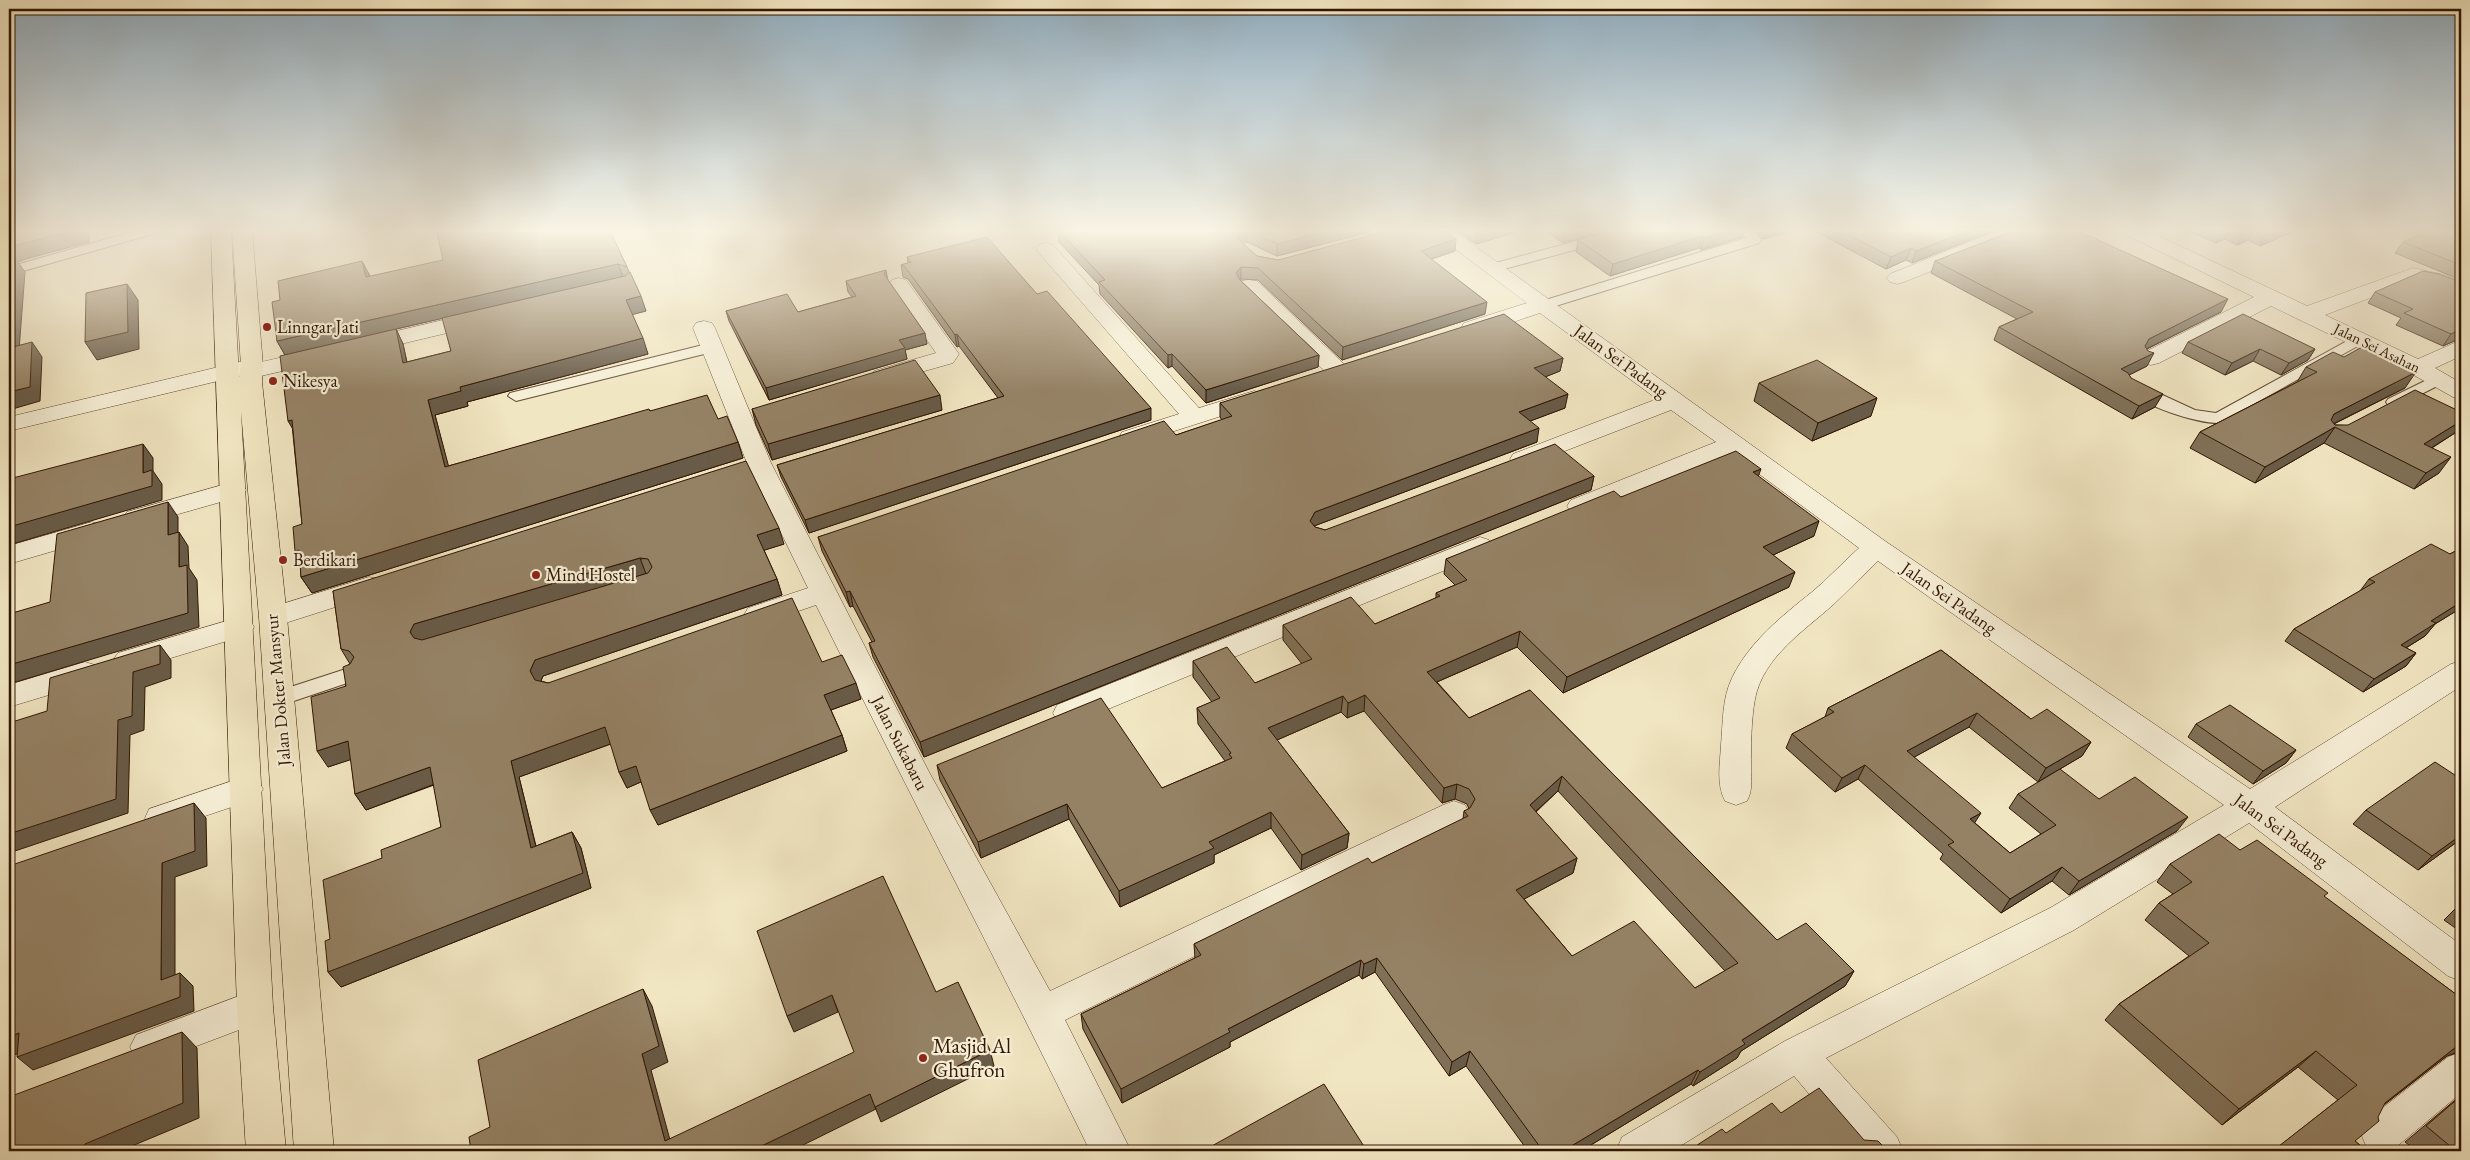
<svg xmlns="http://www.w3.org/2000/svg" width="2470" height="1160" font-family="'EB Garamond',serif">
  <style>
    .lines { fill: none; stroke-linecap: round; stroke-linejoin: round }
    .service-casing { stroke: #614931; stroke-width: 2 }
    .minor-casing { stroke: #614931; stroke-width: 1 }
    .primary-casing { stroke: #311501; stroke-width: 1 }
    .service { fill: #f6efd7; fill-rule: evenodd }
    .minor { fill: #f6efd7; fill-rule: evenodd }
    .primary { fill: #f1e6c2; fill-rule: evenodd }
    .wall { fill: #807057; stroke: #311501; fill-rule: evenodd }
    .shaded-wall { fill: #685b47; stroke: #311501 }
    .building { fill: #958265; stroke: #311501; fill-rule: evenodd }
    .poi-dot { fill: #8f2418; stroke: #f6efd7; stroke-width: 2 }
    .labels { text-anchor: middle; stroke-width: 4.5; stroke-linejoin: round; paint-order: stroke }
    .far-street-label { font-size: 15px; fill: #311501; stroke: #f6efd7 }
    .poi-label { font-size: 18px; fill: #311501; stroke: #f6efd7; text-anchor: start }
    .street-label { font-size: 18px; fill: #311501; stroke: #f6efd7 }
    .near-poi-label { font-size: 21px; fill: #311501; stroke: #f6efd7; text-anchor: start }
  </style>
  <rect width="100%" height="100%" fill="#f1e6c2"/>
  <filter id="stains"><feTurbulence type="fractalNoise" baseFrequency=".004" numOctaves="4"/><feColorMatrix values="0 0 0 0 .2 0 0 0 0 .09 0 0 0 0 .02 0 0 0 .5 -.17"/></filter>
  <radialGradient id="worn" r=".72"><stop offset=".6" stop-color="#630" stop-opacity="0"/><stop offset="1" stop-color="#630" stop-opacity=".3"/></radialGradient>
  <g class="lines">
    <defs>
      <path id="service" d="M142,229H162L160,232L9,275V267Z
        M1736,229C1748,229 1755,228 1761,240L1759,243L1549,308H1539L1537,305L1539,302L1746,238Z
        M1599,235L1606,239L1604,242L1493,272L1486,268L1488,265Z
        M2358,335L2363,337L2366,340L2363,343L2220,423C2200,424 2140,406 2129,389L2137,384L2143,386L2195,410L2216,413Z
        M711,343L716,345L719,348L716,351L516,401L508,396L510,393Z
        M2439,374L2447,379L2445,382L2400,405H2388L2386,402L2388,399Z
        M352,667L359,669L362,674L359,679L279,706L272,703L269,698L272,693Z"/>
      <path id="minor" d="M1429,229H1451L1885,541L2250,789L2451,664L2461,661V686L2275,807L2461,945V981L2448,976L2249,823L2074,930L1826,1058L1897,1137L1903,1151H1857L1794,1076L1672,1151H1616L1622,1137L1785,1041L2050,908L2224,805L1878,561C1863,575 1849,590 1834,604C1804,631 1763,657 1755,699C1751,721 1751,746 1751,768C1751,780 1753,790 1747,801L1736,805L1725,801C1716,784 1720,764 1721,745C1723,723 1722,698 1732,678C1749,642 1782,616 1812,592C1828,579 1843,562 1859,548L1732,454L1589,512L1580,514L1571,512L1567,506L1571,500L1716,442L1671,410L1531,464L1522,467L1513,464L1510,459L1513,454L1657,399L1540,313L1480,333L1472,335L1464,333L1461,328L1464,323L1527,303Z
        M2002,229H2029L2026,233L1904,282L1897,284L1890,282L1886,278L1890,274Z
        M2119,229H2144L2307,306L2413,268L2445,275L2461,282V296L2432,284L2415,281L2325,315L2418,359L2461,340V356L2435,368L2461,383V399L2453,397L2410,373L2271,306L2159,363L2151,365L2143,363L2140,358L2143,353L2254,297L2122,233Z
        M1046,243L1053,245L1199,408L1254,391L1262,393L1266,398L1262,403L1140,442L1131,444L1122,442L1119,437L1122,432L1179,414L1039,253L1036,249L1039,245Z
        M899,278L906,280L959,354L953,363L882,383L874,381L870,376L874,371L936,353L888,284L892,280Z
        M1249,280L1257,281L1346,366L1350,371L1346,376L1338,378L1330,376L1241,291L1238,286L1241,281Z
        M481,311L489,313L492,318L489,323L363,353L355,351L352,346L355,341Z
        M704,321L712,323L715,328L771,463L928,770L1050,991L1443,805L1454,801L1465,805L1470,814L1465,823L1065,1020L1131,1151H1090C1001,968 906,788 816,605L758,625L748,622L744,615L748,608L808,588L747,463L693,328L696,323Z
        M318,349L326,351L329,356L326,361L252,378L243,375L9,431V417L252,359L261,362Z
        M233,482L242,484L246,490L242,496L136,526L127,524L123,518L127,512Z
        M92,522L101,525L105,531L101,537L9,564V546Z
        M1480,537L1489,540L1493,546L1489,552L1079,721L1068,724L1057,721L1053,713L1057,705Z
        M369,577L379,579L383,586L379,593L273,627L263,624L259,617L263,610Z
        M240,617L250,620L254,627L250,634L128,671L118,667L113,660L118,653Z
        M85,662L95,665L100,673L95,681L9,707V685Z
        M247,776L258,780L263,789L258,798L161,831L149,827L145,818L149,809Z
        M255,990L268,995L273,1007L268,1019L149,1064L136,1059L130,1047L136,1035Z
        M2461,1052V1093L2395,1148C2384,1152 2378,1152 2367,1148L2361,1134L2367,1120L2448,1057Z"/>
      <path id="primary" d="M211,229H231L239,377L241,366L232,229H252L263,366L262,382L287,617L334,1151H294L259,617L241,411L273,1007L286,1151H246L237,1007Z"/>
    </defs>
    <use href="#service" class="service-casing"/>
    <use href="#minor" class="minor-casing"/>
    <use href="#primary" class="primary-casing"/>
    <use href="#service" class="service"/>
    <use href="#minor" class="minor"/>
    <use href="#primary" class="primary"/>
  </g>
  <path class="wall" d="M609,229L627,267L646,311L632,314L648,354L467,402L468,406L435,415L448,466L650,411L718,419L738,442L743,458L312,593L301,577L300,558L295,551L302,524L285,355L277,341L280,300L369,274V277ZM443,318L451,351L407,362L403,344L396,329Z
    M1062,229H1380L1277,256L1247,242L1242,243L1257,256L1278,260L1455,251L1431,259L1485,314L1342,360L1258,280L1241,279L1240,280L1319,355L1318,367L1206,403L1172,366L1168,368L1100,294L1099,285L1059,242L1058,230Z
    M1454,229H1527L1476,244Z
    M1543,229H1745L1742,237L1701,250L1699,248L1610,276L1576,252L1578,240L1600,233L1563,243Z
    M1747,229H1798L1763,239L1754,230Z
    M1811,229H1998L1912,263L1906,260L1886,269Z
    M2183,229H2294L2292,232L2260,246L2248,240L2237,245L2225,239L2216,243Z
    M2461,229V280L2395,253L2403,242Z
    M907,257L1037,294L1151,420L809,533L781,477L777,465L998,398L959,346L957,347L950,338L908,279L903,277L901,265L908,263Z
    M1935,261L2221,312L2147,349V366L2129,375L2131,378L2155,407L2132,419L1994,340L1999,327L2017,319L1931,273Z
    M2439,274L2461,338L2443,346L2396,325L2401,318L2368,303L2375,292Z
    M888,280L927,344L905,350L907,359L769,400L729,321L726,311L798,312L852,297L848,292L846,281Z
    M2188,342L2315,349L2308,360L2281,375L2253,361L2225,375L2182,353Z
    M1563,358L1560,371L1545,377L1565,408L1530,421L1537,442L1314,526L1315,527L1325,530L1594,476L1591,490L924,757L873,657L869,643L872,642L853,606L850,607L822,551L818,537L1176,435L1222,420L1220,417V403Z
    M2306,367L2405,388L2334,424L2335,425L2458,431L2432,448L2439,473L2414,489L2324,443L2255,483L2190,448L2200,432L2297,382Z
    M1759,383L1871,416L1812,441L1754,401Z
    M752,409L942,410L772,460L756,425Z
    M1758,476L1814,536L1773,555L1789,587L1563,693L1517,647L1437,682L1469,718L1530,690L1777,940L1854,971L1845,986L1741,1051L1737,1058L1693,1086L1691,1084L1581,1151H1528L1466,1066L1449,1076L1375,972L1362,979L1359,975L1230,1042V1047L1122,1103L1083,1029L1081,1014L1195,958L1194,944L1372,863L1463,819L1464,811L1469,809L1467,804L1455,799L1442,803L1364,711L1347,718L1341,712L1277,740L1349,833L1347,848L1301,870L1271,828L1214,855V863L1120,907L1069,819L981,858L940,780L937,765L1162,788L1225,761L1198,724L1197,708L1212,702L1193,677V661L1255,683L1302,664L1283,640V625L1375,624L1436,598V593L1455,585L1444,574L1446,559L1621,497ZM1558,791L1725,971L1695,988L1572,956L1524,899L1573,873L1577,858L1536,812Z
    M784,544L764,550L777,579L782,595L543,676L541,681L548,683L822,662L861,699L831,710L842,735L847,751L658,825L641,782L627,788L619,772L611,744L519,777L536,846L572,832L581,848L591,888L341,987L328,972L330,939L382,858L441,827L434,785L366,810L355,794L351,759L328,767L350,664L341,649L333,591Z
    M2461,548V608L2435,624L2425,636L2406,648L2416,653L2406,666L2363,692L2285,641L2294,629L2360,591L2369,579L2450,554Z
    M1941,650L2031,719L2091,742L2082,756L2038,782L1969,727L1914,757L1975,823L2010,853L2041,834L2009,808L2018,794L2099,799L2177,831L2069,895L2052,881L2001,913L1940,859L1943,854L1858,779L1835,792L1786,748L1792,734L1825,717L1828,708Z
    M2196,724L2296,750L2286,763L2253,784L2188,737Z
    M2461,779V839L2418,870L2353,824L2366,810Z
    M2240,850L2324,897L2461,998V1051L2447,1056L2384,1104L2355,1141L2367,1151H2273L2338,1100L2298,1067L2222,1125L2105,1020L2119,1004L2189,956L2145,920L2159,903L2173,894L2157,882L2170,864Z
    M2461,903V932L2444,920Z
    M2461,1095V1151H2417L2405,1142Z"/>
  <path class="shaded-wall" d="M79,229H89V242L26,259L18,262L25,272L18,363L9,351V248L17,245Z
    M1336,229H1380L1277,256V244Z
    M1490,229H1527L1476,244L1477,232Z
    M1574,229H1601L1600,233L1563,243L1565,231Z
    M1735,229H1745L1742,237L1701,250L1704,238Z
    M1767,229H1798L1763,239Z
    M1973,229H1998L1912,263L1916,251Z
    M2223,229H2231L2225,239L2216,243Z
    M2251,229H2254L2248,240L2237,245L2245,231Z
    M2276,229H2294L2292,232L2260,246L2268,232Z
    M1247,230V242L1240,244L1237,238L1240,232Z
    M1702,236L1699,248L1610,276L1613,264Z
    M1456,239L1455,251L1420,263L1421,251Z
    M1911,248L1906,260L1886,269L1891,257Z
    M362,261L369,274L372,290L366,277Z
    M618,264L623,277L396,329L403,344L410,379L285,355L277,341Z
    M1241,267V279L1236,285V273Z
    M886,270L888,281L884,274Z
    M127,284L138,300L139,349L97,360L85,342Z
    M641,296L646,311L631,315L626,300Z
    M2228,299L2221,312L2142,351L2149,339Z
    M1487,302L1485,314L1342,360L1343,347Z
    M2461,329V338L2443,346L2451,334Z
    M925,333L927,344L905,350L907,359L769,400L766,388L899,340Z
    M957,334L959,346L957,347L955,335Z
    M643,338L648,354L467,402L468,406L435,415L453,483L445,467L428,400L460,387Z
    M32,342L42,357L40,401L9,410V392Z
    M2260,349L2253,361L2225,375L2232,363Z
    M2315,349L2308,360L2281,375L2289,363Z
    M2154,353L2147,366L2115,382L2121,369Z
    M1172,354V366L1168,368V355Z
    M1319,355L1318,367L1206,403V390Z
    M1563,358L1560,371L1532,382L1534,368Z
    M2416,372L2405,388L2323,429L2334,414Z
    M1568,394L1565,408L1517,426L1519,412Z
    M2163,394L2155,407L2132,419L2139,406Z
    M940,395L942,410L772,460L768,444Z
    M1877,398L1871,416L1812,441L1818,423Z
    M1151,408V420L809,533L805,520Z
    M292,420L297,436L288,421Z
    M2461,421V427L2458,431L2412,460L2424,444Z
    M2335,427L2324,443L2255,483L2265,467Z
    M1539,428L1537,442L1314,526L1310,521L1315,512Z
    M738,442L743,458L312,593L301,577Z
    M143,444L153,458V471L162,484V500L9,545V527L143,473Z
    M2451,457L2439,473L2414,489L2426,473Z
    M1761,469L1755,485L1753,472Z
    M1594,476L1591,490L924,757L920,742Z
    M168,502L178,517V549L168,535Z
    M1819,521L1814,536L1758,562L1763,547Z
    M779,528L784,544L762,551L757,535Z
    M179,532L188,546L189,568L197,580L199,627L9,684V665L179,567Z
    M299,550L305,567L295,551Z
    M640,558L646,574L419,648L410,632L414,624Z
    M1795,572L1789,587L1563,693L1567,677Z
    M777,579L782,595L543,676L538,687L530,671L535,660Z
    M850,591L853,606L850,607L846,592Z
    M2461,602V608L2435,624L2425,636L2391,657L2401,645L2431,621Z
    M1520,631L1517,647L1425,687L1427,672Z
    M160,645L171,660V678L145,687L144,730L130,735L128,813L9,853V834L118,720L133,672Z
    M2416,653L2406,666L2363,692L2374,679Z
    M856,683L861,699L828,711L824,695Z
    M1365,695L1364,711L1347,718L1348,703Z
    M1343,696L1341,712L1268,744V728Z
    M9,706L11,708L9,726Z
    M1977,713L1969,727L1900,765L1907,751Z
    M605,727L613,743L519,777L540,864L531,848L511,761Z
    M842,735L847,751L658,825L650,810Z
    M348,741L359,757L328,767L317,751Z
    M2091,742L2082,756L2038,782L2046,768Z
    M2296,750L2286,763L2253,784L2263,771Z
    M1865,765L1858,779L1835,792L1842,778Z
    M636,766L643,781L627,788L619,772Z
    M430,767L440,782L366,810L355,794Z
    M1562,776L1558,791L1526,820L1530,805Z
    M1457,784L1455,799L1442,803L1444,788Z
    M194,803L206,818L207,866L175,877V993L161,980L162,863Z
    M1067,804L1069,819L981,858L978,842Z
    M1271,812V828L1214,855V863L1120,907L1119,891L1209,842Z
    M1981,813L1972,827L1970,819Z
    M2188,817L2177,831L2069,895L2079,881Z
    M572,832L581,848L591,888L341,987L328,972Z
    M1349,833L1347,848L1301,870L1302,855Z
    M2461,835V839L2418,870L2432,856Z
    M1577,858L1573,873L1513,905L1516,890Z
    M2062,867L2052,881L2001,913L2010,899Z
    M1377,958L1375,972L1362,979L1364,964Z
    M1361,960L1359,975L1230,1042V1047L1122,1103L1121,1089L1228,1029Z
    M1854,971L1845,986L1741,1051L1737,1058L1693,1086L1700,1072L1742,1040Z
    M180,973L193,986L194,1011L33,1070L17,1057Z
    M643,989L652,1006L668,1062L651,1070L673,1151L665,1141L642,1054Z
    M832,995L838,1012L794,1032L787,1016Z
    M182,1032L197,1048L199,1118L120,1151H85V1144Z
    M19,1033L35,1047L9,1057V1037Z
    M2461,1043V1051L2447,1056L2366,1119L2385,1103Z
    M990,1050L994,1066L881,1122L875,1107Z
    M1470,1051L1466,1066L1449,1076L1452,1062Z
    M2316,1051L2298,1067L2222,1125L2239,1109Z
    M1698,1070L1691,1084L1581,1151H1563Z
    M870,1094L876,1109L791,1151H751Z"/>
  <path class="building" d="M9,229H79L17,245L9,248Z
    M436,229H609L627,267L618,264L277,341L272,302L280,300L278,281L362,261L366,277L443,260Z
    M1062,229H1336L1277,244L1247,230L1240,232L1237,238L1257,256L1278,260L1394,229H1442L1456,239L1421,251L1487,302L1343,347L1258,268L1241,267L1236,273L1240,280L1319,355L1206,390L1172,354L1168,355L1099,282L1105,280L1058,230Z
    M1472,229H1490L1477,232Z
    M1562,229H1574L1565,231Z
    M1609,229H1735L1704,238L1702,236L1613,264L1578,240L1608,231Z
    M1837,229H1973L1916,251L1911,248L1891,257Z
    M2018,229H2074L2228,299L2149,339L2145,346L2148,351L2154,353L2121,369L2128,373L2131,378L2163,394L2139,406L1999,327L2033,312L1935,261Z
    M2239,229H2251L2245,231Z
    M2260,229H2276L2268,232Z
    M2431,229H2461V265L2403,242Z
    M987,237L1037,294L1047,291L1151,408L805,520L777,465L1004,396L957,334L955,335L948,325L905,267L901,265L911,262L907,257Z
    M16,258L9,331V260Z
    M886,270L884,274L925,333L899,340L905,348L766,388L726,311L787,294L798,312L856,296L846,281Z
    M2423,271L2439,274L2461,282V329L2451,334L2404,313L2413,309L2375,292Z
    M630,272L641,296L626,300L643,338L460,387L461,391L428,400L445,467L649,409L650,411L707,395L718,419L727,416L738,442L301,577L299,550L295,551L293,527L302,524L292,420L288,421L280,356L396,329L403,363L451,351L442,318L625,276Z
    M127,284L128,332L85,342L86,293Z
    M1504,314L1563,358L1534,368L1568,394L1519,412L1539,428L1315,512L1310,521L1315,527L1325,530L1555,444L1594,476L920,742L869,643L875,641L850,591L846,592L818,537L1164,421L1176,435L1232,416L1220,403Z
    M2243,314L2315,349L2289,363L2260,349L2232,363L2188,342Z
    M32,342L30,387L9,392V348Z
    M2362,347L2416,372L2334,414L2331,420L2335,425H2348L2415,390L2461,412V421L2424,444L2451,457L2426,473L2335,427L2265,467L2200,432L2317,372L2306,367L2333,352L2344,357Z
    M915,360L940,395L768,444L752,409Z
    M1817,360L1877,398L1818,423L1759,383Z
    M143,444V473L152,470V486L9,527V479Z
    M1736,451L1761,469L1753,472L1819,521L1763,547L1795,572L1567,677L1520,631L1427,672L1469,718L1530,690L1777,940L1806,923L1854,971L1742,1040L1745,1044L1700,1072L1698,1070L1563,1151H1543L1470,1051L1452,1062L1377,958L1364,964L1361,960L1228,1029L1230,1032L1121,1089L1081,1014L1201,955L1194,944L1368,858L1372,863L1468,816L1464,811L1470,808L1475,799L1469,789L1457,784L1444,788L1365,695L1348,703L1343,696L1268,728L1349,833L1302,855L1271,812L1209,842L1214,848L1119,891L1067,804L978,842L937,765L1101,698L1162,788L1232,758L1229,754L1231,753L1197,708L1220,698L1193,661L1227,647L1255,683L1312,659L1283,625L1351,597L1375,624L1440,596L1436,593L1467,580L1446,559L1614,491L1621,497ZM1562,776L1738,963L1695,988L1634,921L1572,956L1516,890L1577,858L1530,805Z
    M746,461L779,528L757,535L777,579L535,660L530,671L535,680L548,683L792,598L822,662L842,655L856,683L824,695L842,735L650,810L636,766L619,772L605,727L511,761L531,848L572,832L583,873L328,972L325,941L330,939L323,880L382,858L381,850L441,827L430,767L355,794L348,741L317,751L311,697L346,686L343,667L350,664L354,657L349,651L341,649L333,591ZM640,558L648,559L652,567L648,573L422,640L414,638L410,632L414,624Z
    M168,502V535L179,532V567L187,565L188,613L9,665V614L50,602L57,534Z
    M2431,544L2450,554L2461,548V602L2431,621L2436,623L2401,645L2416,653L2374,679L2294,629L2375,582L2369,579Z
    M160,645V664L133,672L132,716L118,720L116,799L9,834V723L47,711L50,678Z
    M1941,650L2031,719L2047,709L2091,742L2046,768L1977,713L1907,751L1981,813L1970,819L2010,853L2056,825L2018,794L2060,769L2099,799L2135,777L2188,817L2079,881L2062,867L2010,899L1948,845L1954,842L1865,765L1842,778L1792,734L1834,712L1828,708Z
    M2230,705L2296,750L2263,771L2196,724Z
    M2435,762L2461,779V835L2432,856L2366,810Z
    M194,803L195,851L162,863L161,980L180,973V997L17,1057L19,1033L9,1037V866Z
    M2219,834L2240,850L2257,840L2328,893L2324,896L2461,998V1043L2385,1103L2378,1117L2379,1121L2355,1141L2367,1151H2274V1150L2357,1085L2316,1051L2239,1109L2119,1004L2209,943L2159,903L2192,882L2170,864Z
    M883,876L936,992L958,982L990,1050L875,1107L870,1094L751,1151H471L469,1137L490,1127L478,1060L643,989L659,1046L642,1054L665,1141L854,1052L832,995L787,1016L757,931Z
    M182,1032L183,1103L85,1144V1151H9V1097Z
    M1324,1084L1367,1151H1212L1210,1147Z
    M1819,1088L1864,1140L1878,1141L1888,1151H1688L1722,1129L1726,1133L1772,1103L1781,1113Z
    M2461,1096V1151H2456L2426,1126Z"/>
  <linearGradient id="sky" x2="0" y2="1"><stop stop-color="#91acbe"/><stop offset="0.59" stop-color="#f9f4e4"/><stop offset="1" stop-color="#f9f4e4" stop-opacity="0"/></linearGradient>
  <rect width="2470" height="391" fill="url(#sky)"/>
  <g class="poi-dot">
    <circle cx="267" cy="327" r="5"/>
    <circle cx="273" cy="381" r="5"/>
    <circle cx="283" cy="560" r="5"/>
    <circle cx="536" cy="575" r="5"/>
    <circle cx="923" cy="1058" r="5"/>
  </g>
  <g class="labels">
    <g class="far-street-label">
      <text transform="translate(2377 348) rotate(26)" y="5">Jalan Sei Asahan</text>
    </g>
    <g class="poi-label">
      <text x="277" y="333">Linngar Jati</text>
      <text x="283" y="387">Nikesya</text>
      <text x="293" y="566">Berdikari</text>
      <text x="546" y="581">Mind Hostel</text>
    </g>
    <g class="street-label">
      <text transform="translate(1621 361) rotate(36)" y="6">Jalan Sei Padang</text>
      <text transform="translate(1949 598) rotate(35)" y="6">Jalan Sei Padang</text>
      <text transform="translate(278 690) rotate(-95)" y="6">Jalan Dokter Mansyur</text>
      <text transform="translate(900 743) rotate(63)" y="6">Jalan Sukabaru</text>
      <text transform="translate(2281 830) rotate(36)" y="6">Jalan Sei Padang</text>
    </g>
    <g class="near-poi-label">
      <text x="933" y="1053">Masjid Al<tspan x="933" dy="24">Ghufron</tspan></text>
    </g>
  </g>
  <rect width="2470" height="1160" fill="none" stroke="#f1e6c2" stroke-width="30"/>
  <rect x="10" y="10" width="2450" height="1140" fill="none" stroke="#311501" stroke-width="2.5"/>
  <rect x="15" y="15" width="2440" height="1130" fill="none" stroke="#311501"/>
  <rect width="100%" height="100%" filter="url(#stains)"/>
  <rect width="100%" height="100%" fill="url(#worn)"/>
</svg>
